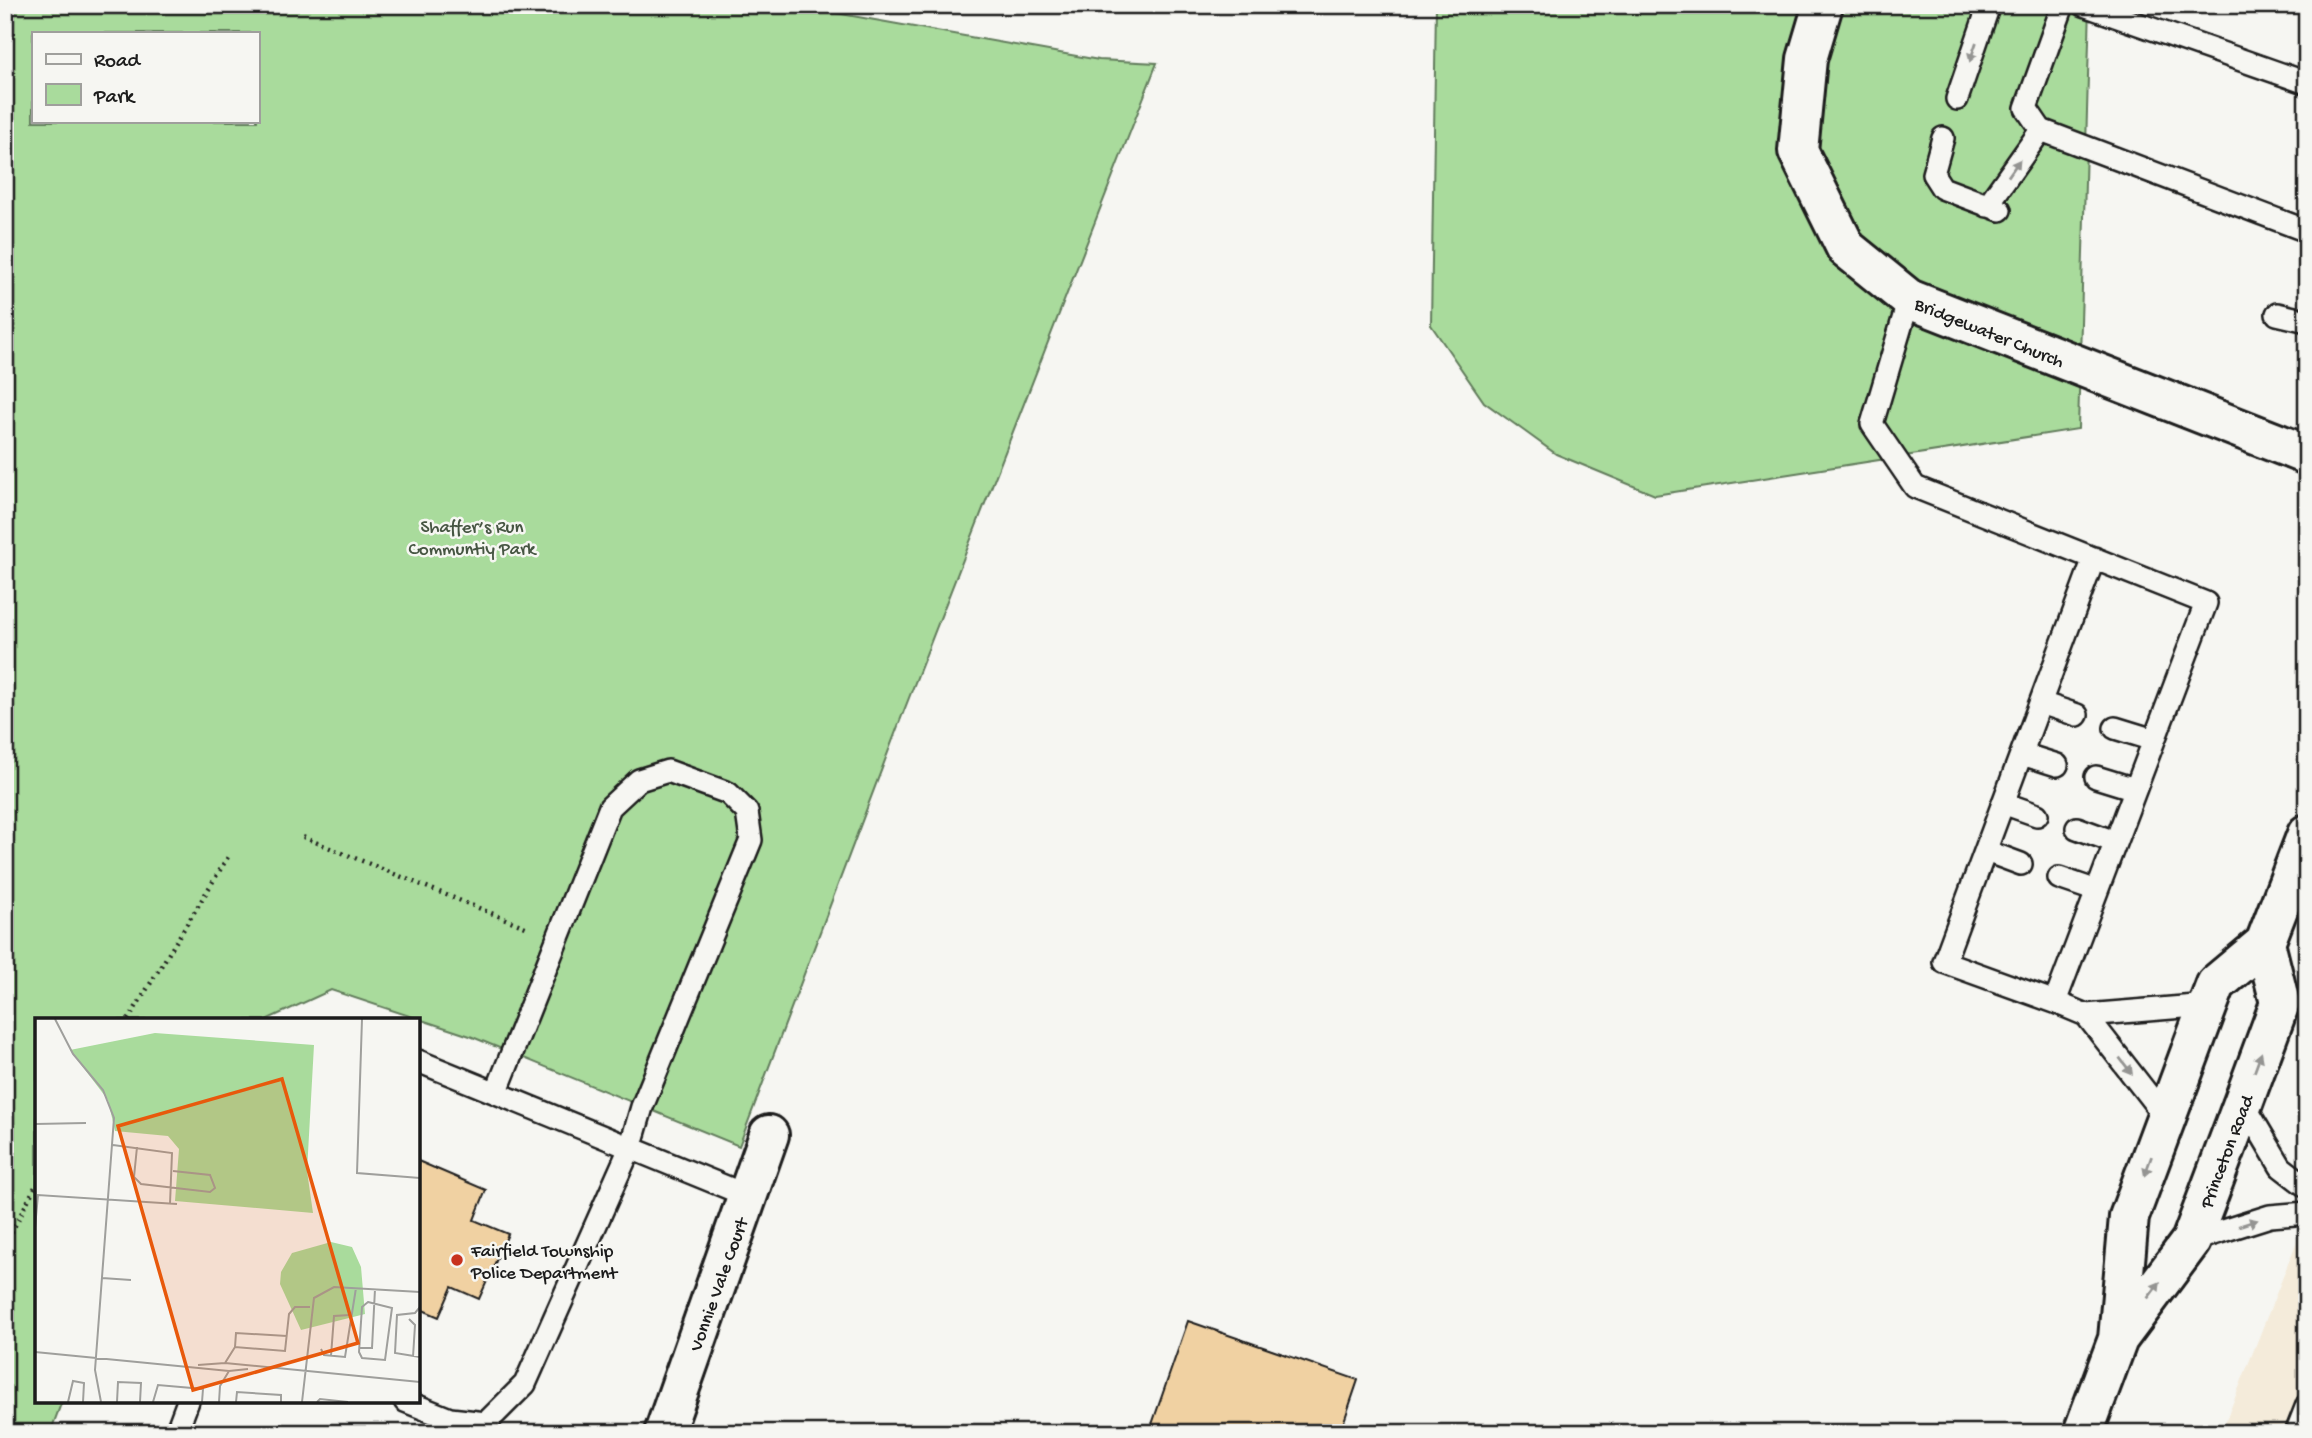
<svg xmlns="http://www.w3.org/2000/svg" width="2312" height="1438" font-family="'Gochi Hand',sans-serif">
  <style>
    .built { fill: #f4ebda }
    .green { fill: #a9db9c; stroke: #627c5c; stroke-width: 2; fill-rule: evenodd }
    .building { fill: #f0d1a2; stroke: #1c1c1c; stroke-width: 2 }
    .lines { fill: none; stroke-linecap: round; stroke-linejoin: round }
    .service-casing { stroke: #1c1c1c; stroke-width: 26 }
    .minor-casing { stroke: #1c1c1c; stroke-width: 44 }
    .tertiary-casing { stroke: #1c1c1c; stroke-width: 44 }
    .path { stroke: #1c1c1c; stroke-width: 4.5; stroke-dasharray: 2 5; stroke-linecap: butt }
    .service { stroke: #f6f6f2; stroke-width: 21 }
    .minor { stroke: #f6f6f2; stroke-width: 38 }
    .tertiary { stroke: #f6f6f2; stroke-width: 38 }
    .oneway { fill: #949492 }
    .poi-dot { fill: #c8321e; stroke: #f6f6f2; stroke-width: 2.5 }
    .labels { text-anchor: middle; stroke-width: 5; stroke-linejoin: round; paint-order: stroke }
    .street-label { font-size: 19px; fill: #1c1c1c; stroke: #f6f6f2 }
    .park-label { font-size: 19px; fill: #465542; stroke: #f6f6f2 }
    .poi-label { font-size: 19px; fill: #1c1c1c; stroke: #f6f6f2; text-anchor: start }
    .inset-road { fill: none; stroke: #9f9f9c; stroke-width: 2 }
    .view { fill: #e8590c; fill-opacity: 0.15; stroke: #e8590c; stroke-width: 3.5 }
    .inset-edge { fill: none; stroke: #1c1c1c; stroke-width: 3.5 }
  </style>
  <rect width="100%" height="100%" fill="#f6f6f2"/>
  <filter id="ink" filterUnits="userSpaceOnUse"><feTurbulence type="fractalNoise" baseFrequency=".0143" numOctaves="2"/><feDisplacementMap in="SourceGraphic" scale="14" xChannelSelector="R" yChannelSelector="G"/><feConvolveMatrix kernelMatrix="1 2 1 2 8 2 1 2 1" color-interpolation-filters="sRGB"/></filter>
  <g filter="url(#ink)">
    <path class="built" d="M2307,1216V1433H2221Z"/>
    <path class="green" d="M5,5H791L1099,60L1157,63L898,726L739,1146L470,1036L331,990L266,1020H37V1401H62L50,1433H5ZM33,33H257V121H33Z
      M1436,5H2090L2078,429L1655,495L1556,454L1484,402L1431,325Z"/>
    <path class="building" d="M418,1161L486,1190L474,1220L508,1234L479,1299L452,1287L439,1317L418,1308Z
      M1188,1321L1358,1380L1340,1433H1149Z"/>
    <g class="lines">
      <defs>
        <path id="service" d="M2063,5L2026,108L2041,130L2307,231
          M2084,5L2307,83
          M1957,99L1989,5
          M1943,138L1933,174L1942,188L2000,210
          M1987,206L2041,130
          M1909,299L1872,424L1915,487L2206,603L2055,1002L2086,1015L2208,1005
          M2277,314L2307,321
          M2041,703L2077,715
          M2115,728L2154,740
          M2022,754L2057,765
          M2096,777L2135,789
          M2003,803L2037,815
          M2077,828L2115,842
          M1986,851L2021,864
          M2059,878L2097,891
          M2055,1002L1944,962L2094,558
          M2086,1015L2166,1118
          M418,1061L748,1196
          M2243,1103L2281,1167L2307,1187
          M2191,1241L2270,1216L2307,1213
          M405,1401L450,1419L486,1423L525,1384L630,1148L642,1107L751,840L747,812L728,793L668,771L639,780L610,807L496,1093
          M176,1433L188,1401
          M2296,1433L2307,1405"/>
        <path id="minor" d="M1823,5L1807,59L1798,151L1846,248L1909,299L2307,455
          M664,1433L769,1135"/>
        <path id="tertiary" d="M2118,1339L2129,1217L2208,1005L2216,984L2265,943L2307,834
          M2083,1433L2118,1339L2191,1241L2243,1103L2280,1003L2265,943"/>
      </defs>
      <use href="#service" class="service-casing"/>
      <use href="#minor" class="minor-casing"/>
      <use href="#tertiary" class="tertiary-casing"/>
      <path class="path" d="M303,837L528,928
        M128,1020L228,857
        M5,1245L37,1183"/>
      <use href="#service" class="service"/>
      <use href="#minor" class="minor"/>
      <use href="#tertiary" class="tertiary"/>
    </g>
    <defs><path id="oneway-solid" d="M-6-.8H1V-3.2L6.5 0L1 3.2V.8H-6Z" transform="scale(1.75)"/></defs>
    <g class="oneway">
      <use href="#oneway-solid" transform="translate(1973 52) rotate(109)"/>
      <use href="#oneway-solid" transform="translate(2014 168) rotate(-55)"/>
      <use href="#oneway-solid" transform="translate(2258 1062) rotate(-70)"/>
      <use href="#oneway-solid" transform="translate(2126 1066) rotate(52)"/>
      <use href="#oneway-solid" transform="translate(2148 1166) rotate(110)"/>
      <use href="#oneway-solid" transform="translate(2248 1223) rotate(-18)"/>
      <use href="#oneway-solid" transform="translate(2154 1290) rotate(-53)"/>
    </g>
  </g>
  <circle class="poi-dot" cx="457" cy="1260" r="7"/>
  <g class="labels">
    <g class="street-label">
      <text transform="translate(1990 331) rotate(22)" y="7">Bridgewater Church</text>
      <text transform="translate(2225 1151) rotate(-69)" y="7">Princeton Road</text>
      <text transform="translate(717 1284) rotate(-70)" y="7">Vonnie Vale Court</text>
    </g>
    <g class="park-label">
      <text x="472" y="532">Shaffer’s Run<tspan x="472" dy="22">Communtiy Park</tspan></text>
    </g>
    <g class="poi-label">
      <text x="471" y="1256">Fairfield Township<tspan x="471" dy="22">Police Department</tspan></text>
    </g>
  </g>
  <g transform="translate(35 1018)">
    <rect width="385" height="385" fill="#f6f6f2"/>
    <path d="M120,15L279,27L272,153L278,195L140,183L144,131L133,118L80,113L73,82L35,32ZM296,224L317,229L326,249L330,296L266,312L245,266L246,254L257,235Z" fill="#a9db9c"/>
    <path class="inset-road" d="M20,1L38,36L68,72L79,100L60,352L66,384M327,1L322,155L385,160M0,106L51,105M78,127L137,135L135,186M102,129L99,159L106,166L175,174L180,170L175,157L138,153M0,210L3,177L142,186M67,260L96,262M333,284L357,290L350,342L327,340L324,334L327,289ZM385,289L380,295L362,297L360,335L385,339V333M374,301L380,307L378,339M200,329L201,315L252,318M324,330H337L340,271M286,331L289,337L310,339L321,270M0,334L194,353L213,351M296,338L299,298L315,297M190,345L200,329L250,333L254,296L260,289H275M163,347L190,345L385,364M33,384L38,363L49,365L48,384M82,384L83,364L106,365L105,384M118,384L123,367L168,371L167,384M184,384L185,368L194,353M201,384L202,374L246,377V384M267,384L279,280L299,269L385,274M282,384L285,381L313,384"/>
    <path class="view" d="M247,61L323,325L158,372L83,108Z"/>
    <rect width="385" height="385" class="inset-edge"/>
  </g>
  <rect width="2312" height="1438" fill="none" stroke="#f6f6f2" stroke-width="28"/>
  <rect x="14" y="14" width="2284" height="1410" fill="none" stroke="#1c1c1c" stroke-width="2.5" filter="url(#ink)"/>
  <rect x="32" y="32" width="228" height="91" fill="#f6f6f2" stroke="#9f9f9c" stroke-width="2"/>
  <rect x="46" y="54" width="35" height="10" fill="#f6f6f2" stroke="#9f9f9c" stroke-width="2"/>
  <text x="94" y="66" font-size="21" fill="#1c1c1c">Road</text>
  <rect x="46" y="84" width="35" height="21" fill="#a9db9c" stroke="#9f9f9c" stroke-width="2"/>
  <text x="94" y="102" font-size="21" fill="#1c1c1c">Park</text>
</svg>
